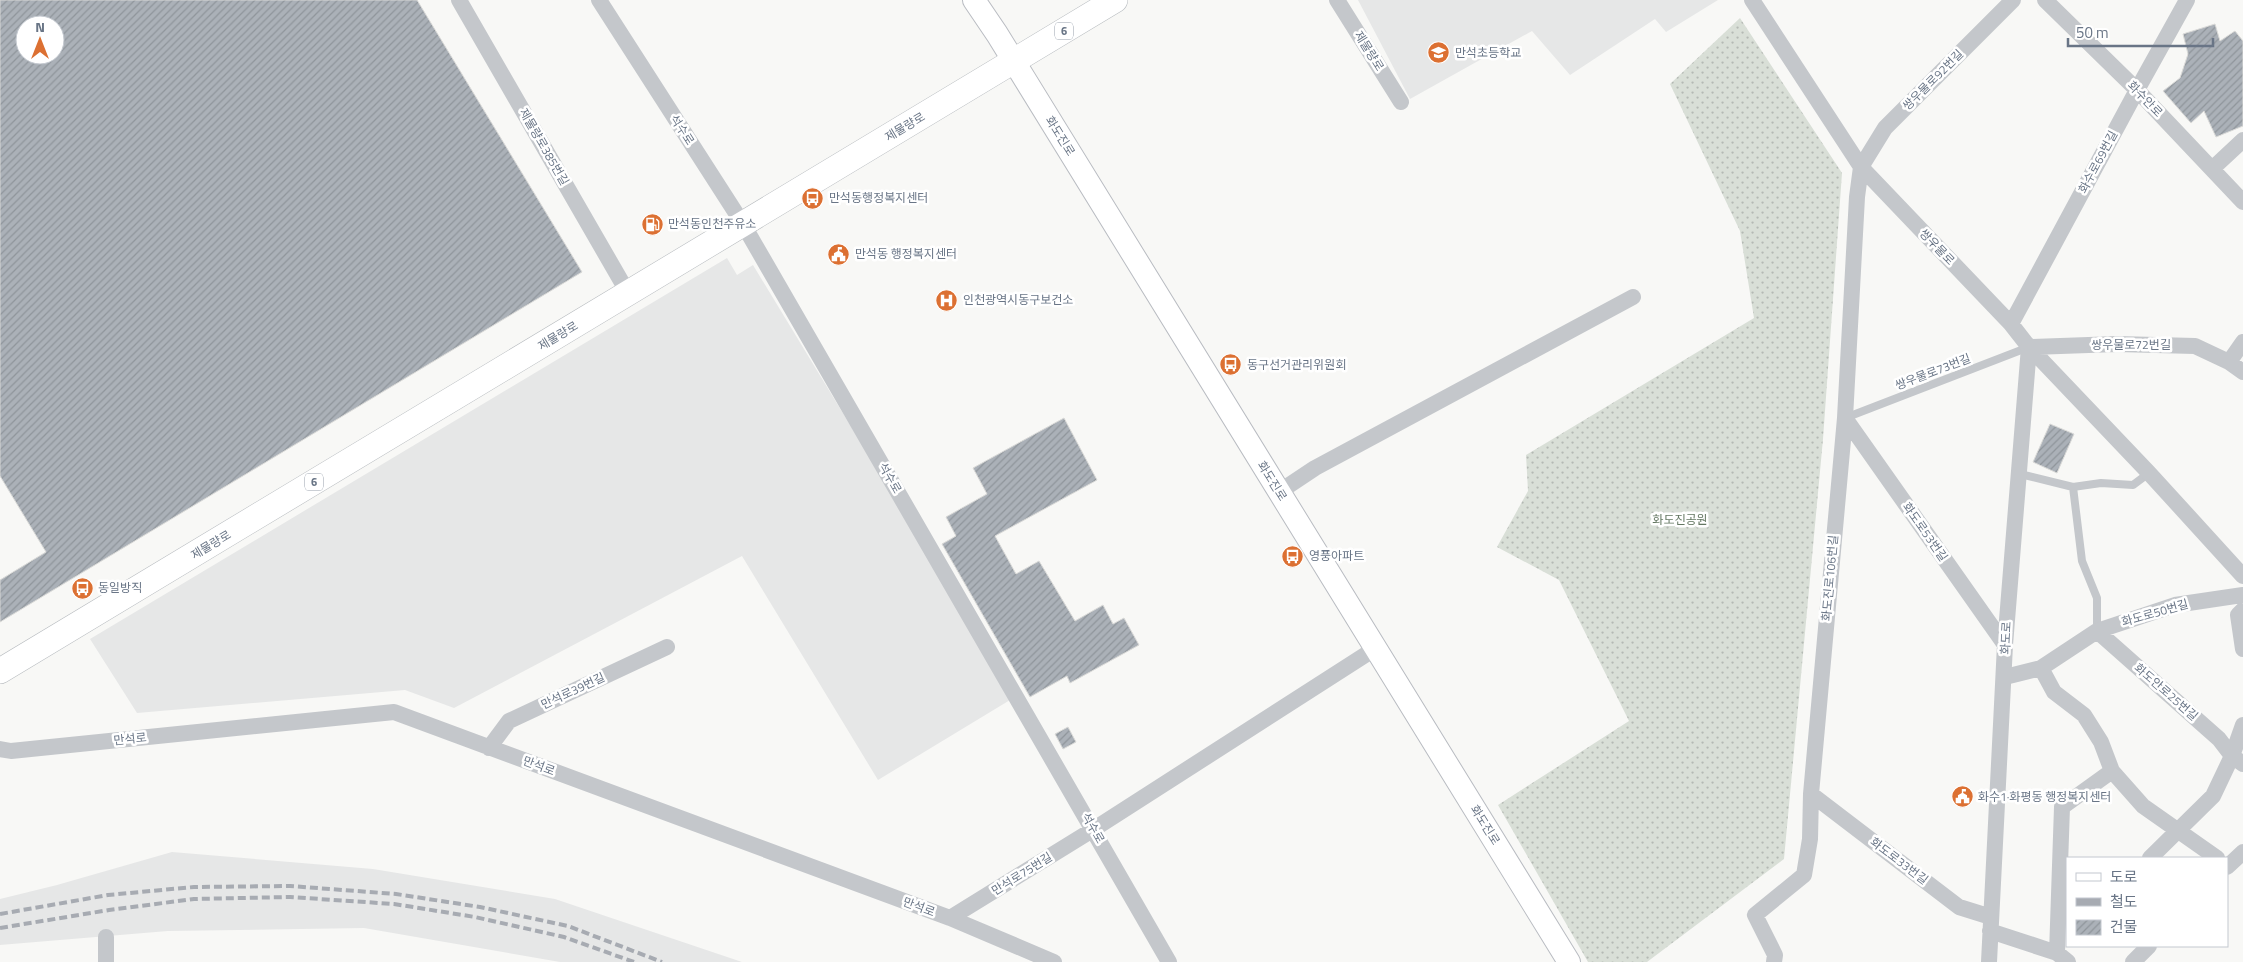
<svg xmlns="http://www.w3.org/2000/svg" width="2243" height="962" font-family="'Titillium Web','Noto Sans KR',sans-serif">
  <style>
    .built { fill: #e6e7e7 }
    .grass { fill: url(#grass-dots) }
    .building { fill: url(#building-hatch); stroke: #dadad8; fill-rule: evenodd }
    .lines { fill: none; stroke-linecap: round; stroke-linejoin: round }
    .secondary-casing { stroke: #b9bcc2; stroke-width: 24 }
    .primary-casing { stroke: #b7bbbf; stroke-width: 26 }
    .lane { stroke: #c4c7cb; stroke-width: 8 }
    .street { stroke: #c4c7cb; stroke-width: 16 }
    .secondary { stroke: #fff; stroke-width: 22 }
    .primary { stroke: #fff; stroke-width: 25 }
    .rail { stroke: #a7abb2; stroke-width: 4; stroke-dasharray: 8 4; stroke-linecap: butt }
    .labels { text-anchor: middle; stroke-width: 5; stroke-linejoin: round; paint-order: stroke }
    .shield { fill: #fff; stroke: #969eaa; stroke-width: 1 }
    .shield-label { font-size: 11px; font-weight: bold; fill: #697586 }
    .street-label { font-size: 12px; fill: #697586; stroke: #fff }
    .poi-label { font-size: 12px; fill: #697586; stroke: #fff; text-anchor: start }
    .park-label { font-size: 12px; fill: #657863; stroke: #fff }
  </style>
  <defs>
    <pattern id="grass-dots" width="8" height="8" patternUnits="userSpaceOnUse" patternTransform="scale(1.25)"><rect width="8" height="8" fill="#d9dfd7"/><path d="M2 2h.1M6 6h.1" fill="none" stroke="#b4b9b4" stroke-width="1.8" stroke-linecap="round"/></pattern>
    <pattern id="building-hatch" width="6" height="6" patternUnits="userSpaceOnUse" patternTransform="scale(1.25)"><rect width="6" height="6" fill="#abb1b8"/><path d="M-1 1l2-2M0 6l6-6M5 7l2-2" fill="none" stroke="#8f959b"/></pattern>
  </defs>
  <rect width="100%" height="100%" fill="#f8f8f6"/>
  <path class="built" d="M1358,0H1718L1666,32L1655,19L1570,75L1532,31L1410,99Z
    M727,258L737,275L753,265L1015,697L878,780L742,556L454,708L405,690L137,713L90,639Z
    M172,852L373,869L555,899L742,962H560L364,928L168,931L0,945V899L57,885Z"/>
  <path class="grass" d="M1740,18L1842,173L1823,439L1784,859L1647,962H1588L1498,805L1629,721L1559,580L1497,547L1528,491L1526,455L1754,318L1740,231L1670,84Z"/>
  <path class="building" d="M0,0H417L582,272L0,622V580L46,552L0,476ZM25,25H55V55H25Z
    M2215,24L2220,41L2235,31L2243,41V126L2216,137L2204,111L2191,123L2163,91L2180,78L2188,54L2183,34Z
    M1064,418L1097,480L995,536L1016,574L1039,561L1075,621L1103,605L1113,624L1124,618L1139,645L1070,683L1067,676L1030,697L942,544L956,536L946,517L987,494L973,468Z
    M2050,424L2074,434L2057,473L2033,462Z
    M1068,727L1076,742L1063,749L1055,734Z"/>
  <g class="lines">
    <defs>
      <path id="secondary" d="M974,0L997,34L1569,962"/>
      <path id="primary" d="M0,671L1115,0"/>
    </defs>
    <use href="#secondary" class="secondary-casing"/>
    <use href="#primary" class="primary-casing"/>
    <path class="lane" d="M1845,418L2029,347
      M2020,474L2073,487L2101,483L2133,485L2149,473
      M2073,487L2082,561L2097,598V631"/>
    <path class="street" d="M459,0L628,293
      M599,0L743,224L1169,962
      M1337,0L1401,102
      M1752,0L1861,167L2011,324L2029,347L2149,473L2243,576
      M2045,0L2137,90L2243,202
      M2212,169L2243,140
      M2011,324L2137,90L2187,0
      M2229,362L2243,342
      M1845,418L2005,645
      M1279,492L1315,468L1633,297
      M2243,610L2238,615L2243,649
      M2097,631L2219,739L2232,756L2243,764
      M2041,668L2054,692L2084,715L2101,742L2112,771L2143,806L2217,858
      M2005,677L2041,668L2097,631L2175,605L2243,595
      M489,748L509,721L667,647
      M0,749L11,751L394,712L950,918L1054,962
      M1811,794L1959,907L1991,917
      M2150,858L2213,796L2232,756L2243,725
      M2227,867L2243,852
      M950,918L1094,829L1376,648
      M1990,931L2057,953L2068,962
      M106,937V962
      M2057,953L2062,807L2112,771
      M1774,962L1775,955L1755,915L1804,875L1810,839L1811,794L1845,418L1857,197L1861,167L1885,128L2013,0
      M1989,962L2005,645L2029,347L2117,344L2195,346L2229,362L2243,372
      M2133,962L2149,946"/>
    <use href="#secondary" class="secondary"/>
    <use href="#primary" class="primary"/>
    <path class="rail" d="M0,914L108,895L194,887L290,886L396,894L480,907L568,926L662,962
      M0,928L109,910L194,899L290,897L394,904L475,917L564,937L634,962"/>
  </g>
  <defs>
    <symbol id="school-disc" viewBox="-11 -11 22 22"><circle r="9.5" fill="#dc7032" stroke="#fff"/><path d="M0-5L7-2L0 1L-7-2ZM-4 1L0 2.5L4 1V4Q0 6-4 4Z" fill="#fff"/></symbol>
    <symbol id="bus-disc" viewBox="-11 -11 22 22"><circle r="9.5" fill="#dc7032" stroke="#fff"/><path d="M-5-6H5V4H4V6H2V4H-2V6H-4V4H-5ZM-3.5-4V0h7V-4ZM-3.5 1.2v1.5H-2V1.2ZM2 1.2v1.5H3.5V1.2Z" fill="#fff"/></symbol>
    <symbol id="fuel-disc" viewBox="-11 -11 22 22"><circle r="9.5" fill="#dc7032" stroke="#fff"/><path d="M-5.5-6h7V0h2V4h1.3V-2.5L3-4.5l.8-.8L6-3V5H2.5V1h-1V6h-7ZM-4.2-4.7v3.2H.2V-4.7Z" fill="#fff"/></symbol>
    <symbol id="civic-disc" viewBox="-11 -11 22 22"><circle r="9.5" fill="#dc7032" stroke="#fff"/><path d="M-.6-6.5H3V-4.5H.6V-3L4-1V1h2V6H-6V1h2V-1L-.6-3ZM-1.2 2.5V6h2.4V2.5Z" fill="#fff"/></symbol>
    <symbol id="hospital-disc" viewBox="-11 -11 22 22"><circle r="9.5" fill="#dc7032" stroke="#fff"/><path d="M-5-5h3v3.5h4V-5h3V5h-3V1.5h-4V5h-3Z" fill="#fff"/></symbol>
  </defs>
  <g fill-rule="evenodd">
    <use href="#school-disc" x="1426" y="40" width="25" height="25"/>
    <use href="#bus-disc" x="800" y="186" width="25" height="25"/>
    <use href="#fuel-disc" x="640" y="212" width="25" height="25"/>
    <use href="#civic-disc" x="826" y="242" width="25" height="25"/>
    <use href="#hospital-disc" x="934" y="288" width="25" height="25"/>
    <use href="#bus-disc" x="1218" y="352" width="25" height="25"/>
    <use href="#bus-disc" x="1280" y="544" width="25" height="25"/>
    <use href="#bus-disc" x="70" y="576" width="25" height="25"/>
    <use href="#civic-disc" x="1950" y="784" width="25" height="25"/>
  </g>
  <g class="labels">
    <g class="shield">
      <rect x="1055" y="22.5" width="18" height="17" rx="4"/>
      <rect x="305" y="473.5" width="18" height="17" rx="4"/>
    </g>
    <g class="shield-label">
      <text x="1064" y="35">6</text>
      <text x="314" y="486">6</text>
    </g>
    <g class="street-label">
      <text transform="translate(1369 51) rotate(58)" y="4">제물량로</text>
      <text transform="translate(1933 80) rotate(-45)" y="4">쌍우물로92번길</text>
      <text transform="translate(2145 99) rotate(46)" y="4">화수안로</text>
      <text transform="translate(905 127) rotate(-31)" y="4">제물량로</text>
      <text transform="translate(682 130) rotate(57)" y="4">석수로</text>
      <text transform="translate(1060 136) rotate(58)" y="4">화도진로</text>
      <text transform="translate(544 147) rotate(60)" y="4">제물량로385번길</text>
      <text transform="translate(2098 162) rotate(-62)" y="4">화수로69번길</text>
      <text transform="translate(1937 247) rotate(46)" y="4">쌍우물로</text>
      <text transform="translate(558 336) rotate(-31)" y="4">제물량로</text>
      <text x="2131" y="349">쌍우물로72번길</text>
      <text transform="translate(1933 372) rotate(-21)" y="4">쌍우물로73번길</text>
      <text transform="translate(890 478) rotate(60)" y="4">석수로</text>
      <text transform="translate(1272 481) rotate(58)" y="4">화도진로</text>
      <text transform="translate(1925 532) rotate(55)" y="4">화도로53번길</text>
      <text transform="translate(211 545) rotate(-31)" y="4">제물량로</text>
      <text transform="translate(1830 578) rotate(-85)" y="4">화도진로106번길</text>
      <text transform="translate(2155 613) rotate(-16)" y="4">화도로50번길</text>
      <text transform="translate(2006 638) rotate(-87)" y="4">화도로</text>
      <text transform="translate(573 691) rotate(-25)" y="4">만석로39번길</text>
      <text transform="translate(2166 692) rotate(41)" y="4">화도안로25번길</text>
      <text transform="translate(130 739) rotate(-6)" y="4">만석로</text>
      <text transform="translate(539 766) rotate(20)" y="4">만석로</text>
      <text transform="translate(1485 825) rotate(58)" y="4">화도진로</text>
      <text transform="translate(1093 828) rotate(60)" y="4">석수로</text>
      <text transform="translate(1899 861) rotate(37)" y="4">화도로33번길</text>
      <text transform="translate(1022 874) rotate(-32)" y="4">만석로75번길</text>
      <text transform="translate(919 907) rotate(20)" y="4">만석로</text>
    </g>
    <g class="poi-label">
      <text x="1455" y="57">만석초등학교</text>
      <text x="829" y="202">만석동행정복지센터</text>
      <text x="668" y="228">만석동인천주유소</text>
      <text x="855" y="258">만석동 행정복지센터</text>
      <text x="963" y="304">인천광역시동구보건소</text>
      <text x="1247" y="369">동구선거관리위원회</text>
      <text x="1309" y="560">영풍아파트</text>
      <text x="98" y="592">동일방직</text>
      <text x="1978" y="801">화수1·화평동 행정복지센터</text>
    </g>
    <g class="park-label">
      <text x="1680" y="524">화도진공원</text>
    </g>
  </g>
  <rect x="2066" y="857" width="162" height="90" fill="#ffffff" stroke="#c3c8cf"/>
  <rect x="2076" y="873" width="25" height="8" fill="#ffffff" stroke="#c3c8cf"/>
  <text x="2110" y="882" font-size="15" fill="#697586">도로</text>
  <rect x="2076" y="898" width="25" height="8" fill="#a7abb2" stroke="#c3c8cf"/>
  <text x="2110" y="907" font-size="15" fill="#697586">철도</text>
  <rect x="2076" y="920" width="25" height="15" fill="url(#building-hatch)" stroke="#c3c8cf"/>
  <text x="2110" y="932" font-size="15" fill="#697586">건물</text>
  <g transform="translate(40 40)"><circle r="24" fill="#ffffff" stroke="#c3c8cf"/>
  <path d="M0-4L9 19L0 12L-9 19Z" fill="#dc7032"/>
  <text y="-8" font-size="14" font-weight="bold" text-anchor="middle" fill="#697586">N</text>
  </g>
  <path d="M2068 38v8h145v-8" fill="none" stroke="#697586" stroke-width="2.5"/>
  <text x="2076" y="38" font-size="15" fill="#697586" stroke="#ffffff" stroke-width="4" paint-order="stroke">50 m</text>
</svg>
